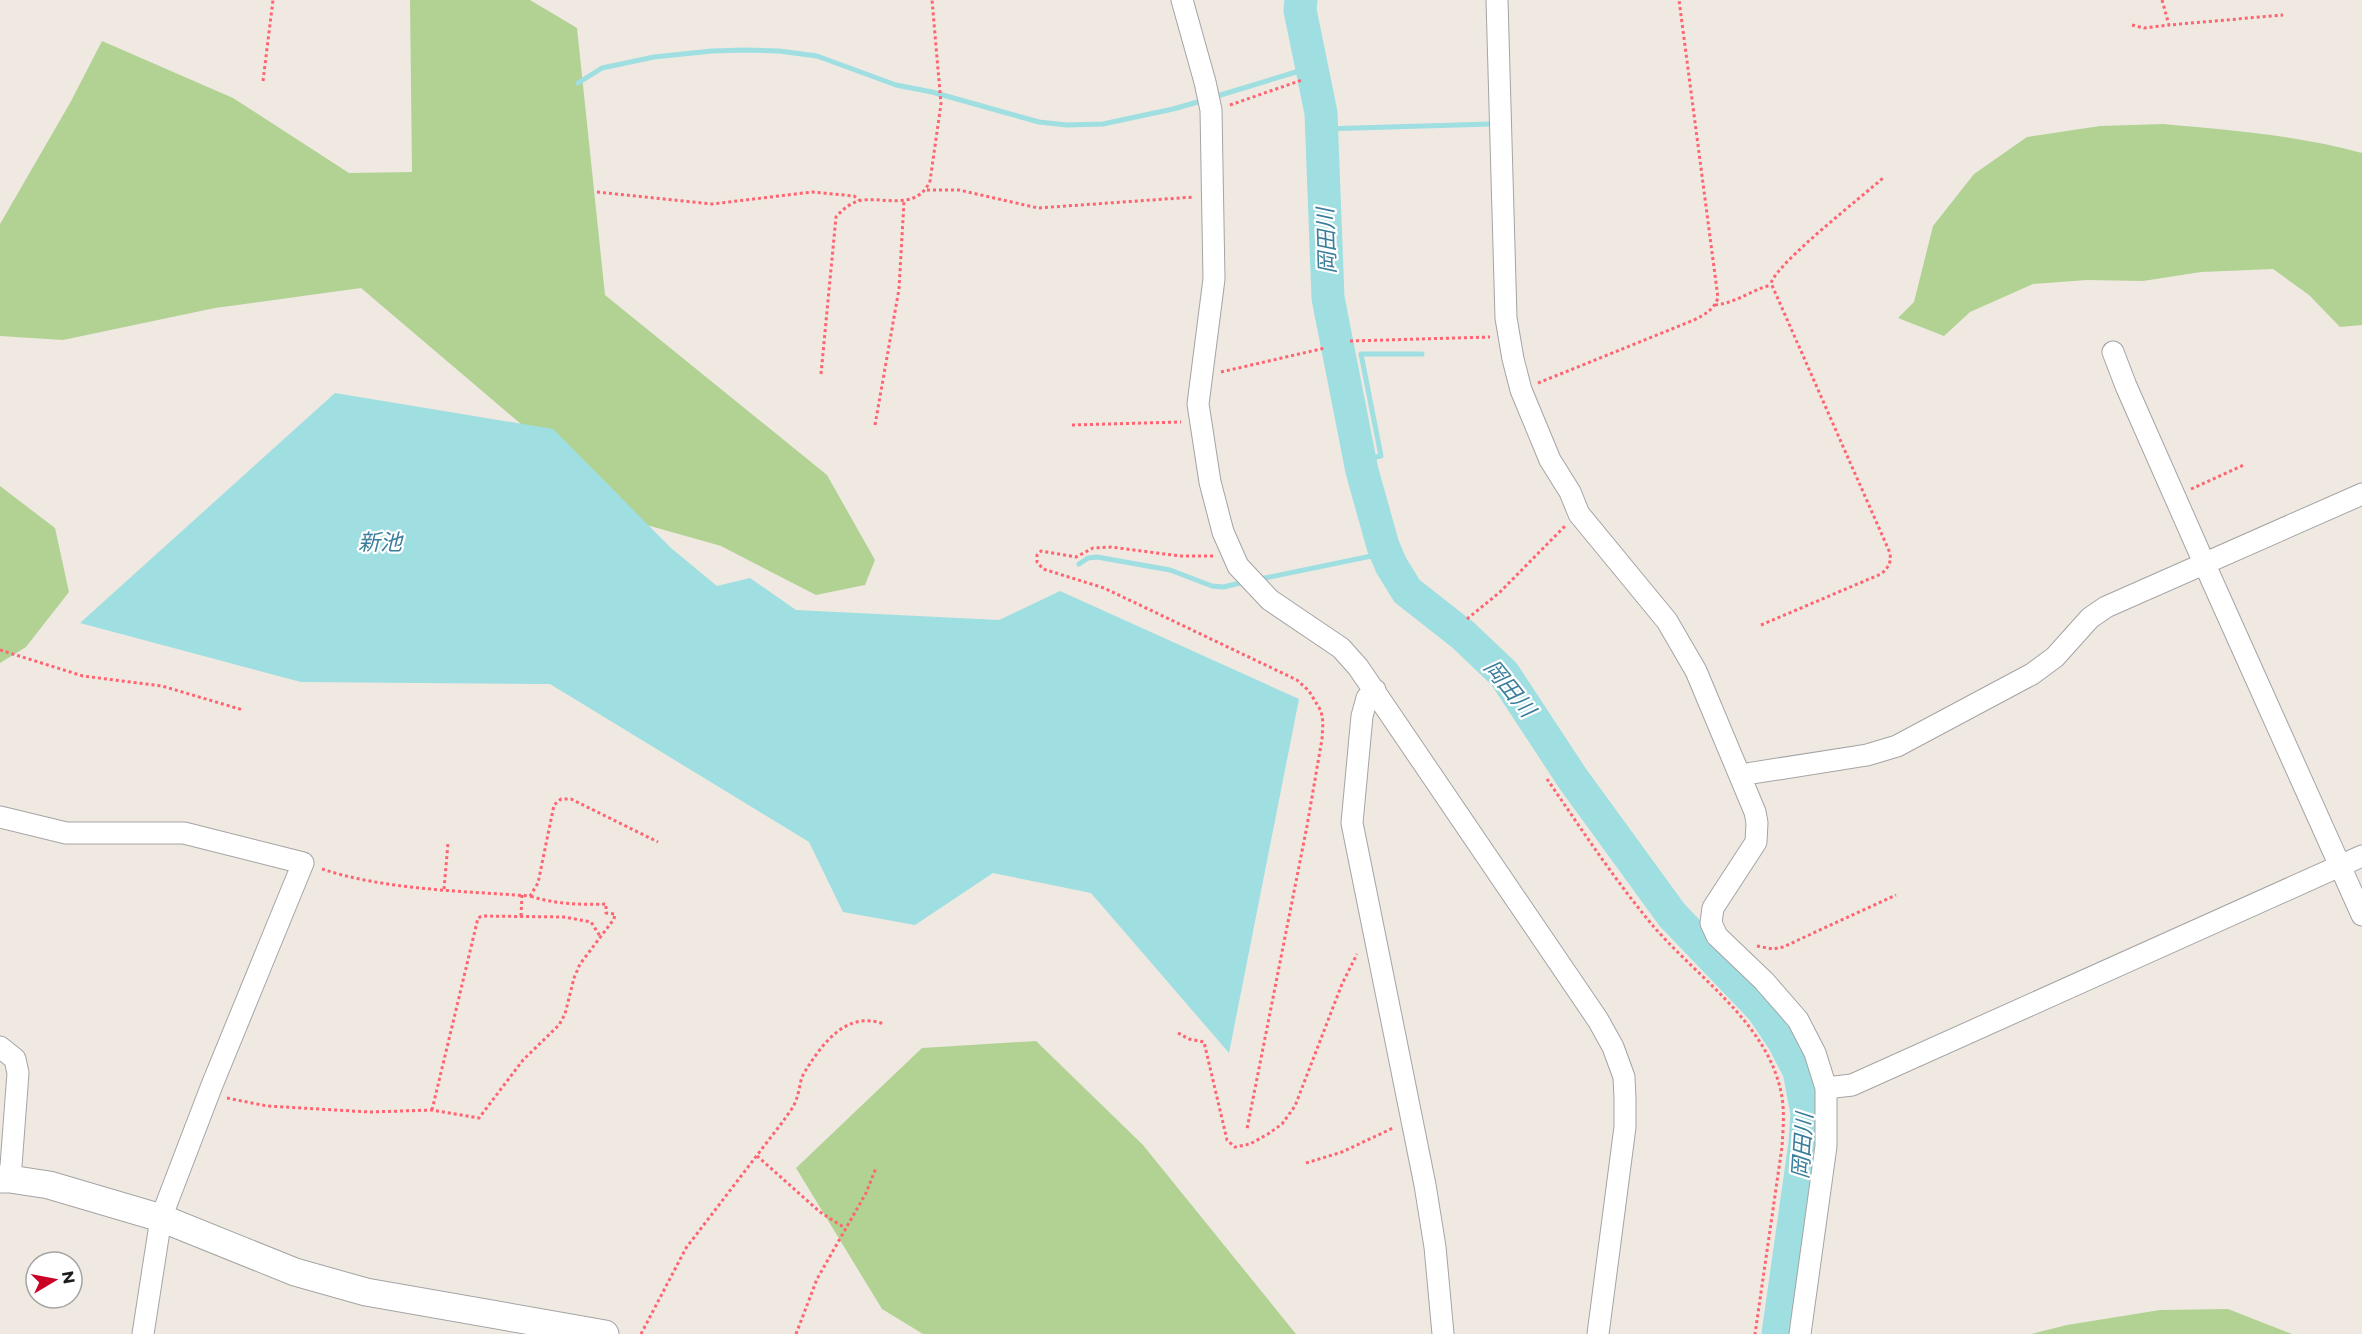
<svg xmlns="http://www.w3.org/2000/svg" width="2362" height="1334" font-family="Montserrat,'Noto Sans JP',sans-serif">
  <style>
    .forest { fill: #b2d294 }
    .water { fill: #9fdee1 }
    .lines { fill: none; stroke-linecap: round; stroke-linejoin: round }
    .stream { stroke: #9fdee1; stroke-width: 5 }
    .river { stroke: #9fdee1; stroke-width: 33 }
    .minor-casing { stroke: #a4a4a4; stroke-width: 23 }
    .tertiary-casing { stroke: #a4a4a4; stroke-width: 29 }
    .path { stroke: #ff6471; stroke-width: 3; stroke-dasharray: 3 3; stroke-linecap: butt }
    .minor { stroke: #fff; stroke-width: 21 }
    .tertiary { stroke: #fff; stroke-width: 27 }
    .labels { text-anchor: middle; stroke-width: 4.5; stroke-linejoin: round; paint-order: stroke }
    .water-label { font-size: 22px; font-style: italic; fill: #3b7e9c; stroke: #fff }
  </style>
  <rect width="100%" height="100%" fill="#efe9e2"/>
  <path class="forest" d="M410,0H530L577,28L605,295L827,475L875,560L865,585L816,595L721,546L636,522L361,288L215,308L63,340L0,336V224L70,103L102,41L233,98L349,173L412,172Z
    M2163,124C2229,130 2298,135 2362,153V325L2340,327L2309,295L2273,269L2201,272L2143,281L2087,280L2033,284L1970,312L1944,336L1898,318L1914,302L1933,226L1974,174L2027,137L2100,126Z
    M0,486L55,528L69,592L26,647L0,663Z
    M1036,1041L1143,1145L1296,1334H923L882,1309L796,1168L922,1048Z
    M2228,1309L2292,1334H2031L2067,1325L2160,1310Z"/>
  <path class="water" d="M335,393L553,429L671,548L717,586L750,578L796,610L999,620L1060,591L1299,699L1229,1053L1091,893L993,873L915,925L843,912L809,842L550,684L301,682L80,623Z"/>
  <g class="lines">
    <path class="stream" d="M578,83L602,68L654,57L712,51L745,50L779,51L817,56L896,85L932,92L1039,122L1067,125L1103,124L1173,109L1205,100
      M1214,97L1296,72L1313,69
      M1322,129L1491,124
      M1360,460L1381,456L1361,354H1422
      M1079,564L1088,558L1097,557L1170,570L1212,586L1223,587L1245,582
      M1260,579L1386,553"/>
    <path class="river" d="M1301,0L1300,10L1321,113L1328,298L1362,471L1383,546L1391,565L1407,591L1463,635L1504,674L1573,779L1672,915L1762,1009L1783,1040L1799,1071L1807,1113L1805,1143L1778,1334"/>
    <defs>
      <path id="minor" d="M1182,0L1205,82L1211,110L1214,279L1198,404L1210,482L1223,532L1238,566L1270,600L1341,648L1358,667L1598,1020L1613,1047L1624,1077L1625,1099V1127L1598,1334
        M1497,0L1506,318L1513,359L1521,390L1550,460L1570,492L1579,514L1667,621L1696,671L1755,812L1757,823L1756,842L1713,908L1711,923L1717,936L1764,981L1798,1020L1815,1053L1826,1088V1146L1800,1334
        M2113,352L2126,386L2205,565L2362,915
        M1375,690L1367,698L1362,716L1352,823L1425,1185L1435,1247L1443,1334
        M1740,775L1867,755L1897,746L2032,674L2055,657L2090,618L2106,607L2362,494
        M0,817L66,833H184L303,863L212,1085L161,1218L143,1334
        M0,1047L15,1059L18,1073L10,1179
        M1826,1088L1852,1085L2362,856"/>
      <path id="tertiary" d="M0,1179H10L49,1185L161,1218L295,1272L366,1292L605,1334"/>
    </defs>
    <use href="#minor" class="minor-casing"/>
    <use href="#tertiary" class="tertiary-casing"/>
    <path class="path" d="M2162,0L2169,25L2283,15
      M2132,25L2144,28L2169,25
      M263,81L273,0
      M1230,105L1302,80
      M927,190H959L1038,208L1194,197
      M597,192L712,204L812,192L854,196L859,200
      M1715,305C1736,303 1751,290 1771,285
      M1350,341L1490,337
      M1221,372L1325,348
      M821,374L836,217C842,210 849,204 858,201C880,195 916,213 930,181L941,104L932,0
      M1538,383L1694,320C1706,314 1713,310 1718,298L1679,0
      M875,425L899,289L904,201
      M1072,425L1181,422
      M2191,489L2244,465
      M1213,556H1180L1111,547L1093,548L1076,557L1041,551L1037,555V562L1043,569L1104,588L1297,680L1309,691L1321,711L1323,722L1322,739L1307,826L1247,1129
      M1467,619L1500,592L1565,526
      M1761,625L1881,574C1889,567 1891,563 1890,553L1771,283C1779,261 1862,197 1884,177
      M0,650L83,676L162,686L243,710
      M1547,779C1580,827 1612,876 1649,921C1693,975 1766,1020 1781,1092C1785,1110 1783,1129 1782,1147L1755,1334
      M322,869C385,890 463,891 530,896L538,883L554,805L561,799H571L658,842
      M444,889L448,843
      M521,916L522,895
      M1757,946L1773,949L1783,947L1896,895
      M1178,1033L1189,1039L1204,1042L1227,1140L1235,1147L1250,1144L1268,1134L1282,1124L1295,1106L1342,984L1357,954
      M227,1098L267,1106L370,1112L432,1110L479,1118L523,1060L559,1025L565,1014L574,978L580,964L614,919L615,914L606,913V904C580,905 554,904 530,896
      M432,1110L478,918L482,916L564,917L591,922L600,936
      M757,1156L820,1212L845,1228
      M1306,1163L1342,1152L1393,1128
      M641,1334L686,1248L784,1120C788,1114 794,1107 796,1100C800,1091 799,1082 804,1073C822,1044 846,1010 884,1024
      M796,1334L817,1279L866,1193L876,1168"/>
    <use href="#minor" class="minor"/>
    <use href="#tertiary" class="tertiary"/>
  </g>
  <g class="labels">
    <g class="water-label">
      <text transform="translate(1326 241) rotate(-92)" y="8">岡田川</text>
      <text x="380" y="550">新池</text>
      <text transform="translate(1510 688) rotate(51)" y="8">岡田川</text>
      <text transform="translate(1802 1146) rotate(-86)" y="8">岡田川</text>
    </g>
  </g>
  <g transform="translate(54 1280) rotate(80)"><circle r="28" fill="#ffffff" stroke="#a5a5a5" stroke-width="1.5"/>
  <path d="M0-4.5L10 22L0 15L-10 22Z" fill="#cb0026"/>
  <text y="-9" font-size="16" font-weight="bold" text-anchor="middle" fill="#1d1d1d">N</text>
  </g>
</svg>
